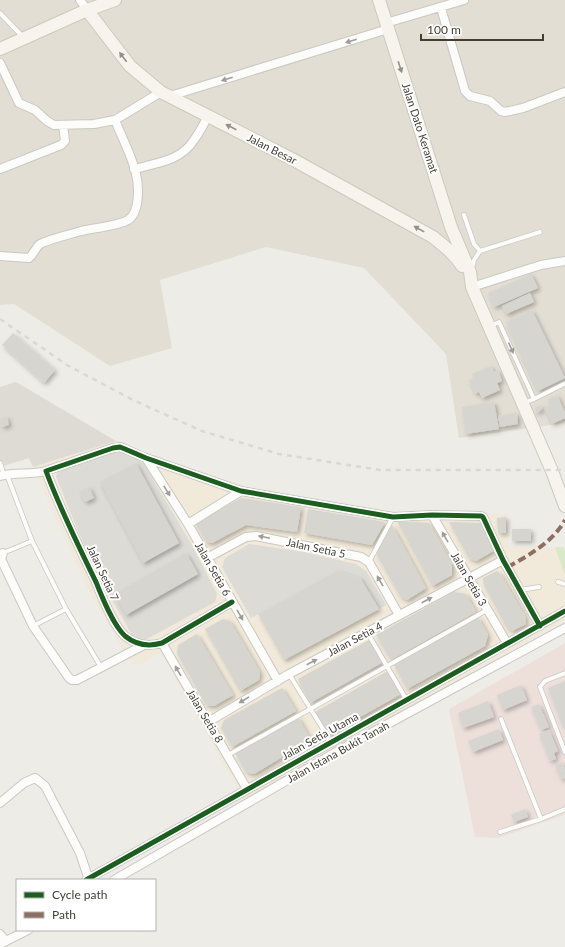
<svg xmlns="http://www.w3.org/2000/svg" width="565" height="947" font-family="Lato,sans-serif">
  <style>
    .residential { fill: #e2ded4 }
    .commercial { fill: #f1e9d9 }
    .industrial { fill: #dedbd4 }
    .medical { fill: #ede0db }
    .green { fill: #d9e8c7 }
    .parking { fill: #dddbd6 }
    .building { fill: #d7d5cf; filter: url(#shadow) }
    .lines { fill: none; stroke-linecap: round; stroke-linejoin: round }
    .lane-casing { stroke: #cac8c2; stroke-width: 5.5 }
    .street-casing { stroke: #cac8c2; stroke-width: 10 }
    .secondary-casing { stroke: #ccc9be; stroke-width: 14 }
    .lane { stroke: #fcfcfb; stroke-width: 4 }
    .street { stroke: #fcfcfb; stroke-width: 8 }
    .secondary { stroke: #f6f4ed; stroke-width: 12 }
    .rail { stroke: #d8d8d7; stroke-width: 2.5; stroke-dasharray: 5 5; stroke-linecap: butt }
    .quiet { stroke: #8d6e63; stroke-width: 4; stroke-dasharray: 8 4; stroke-linecap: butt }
    .cycleway-casing { stroke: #fff; stroke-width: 8 }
    .cycleway { stroke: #1b5e20; stroke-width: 5 }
    .oneway { fill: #9f9d98 }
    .oneway2 { fill: #939087 }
    .labels { text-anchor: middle; stroke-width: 4; stroke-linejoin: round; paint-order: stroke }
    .street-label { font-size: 11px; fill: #423e34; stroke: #fff }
  </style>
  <defs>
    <filter id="shadow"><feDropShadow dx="2.5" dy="2.5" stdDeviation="2" flood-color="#0004"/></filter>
  </defs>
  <rect width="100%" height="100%" fill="#eeece6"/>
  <path class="residential" d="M0,0H565V423L459,438L446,354L364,268L266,247L160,280L172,348L110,366L14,304L0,305Z"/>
  <path class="commercial" d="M116,441L153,456L240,486L315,500L399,512L507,514L509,547H563L565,551V620L244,800L161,653L136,666L121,647L85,583L33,467Z"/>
  <path class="industrial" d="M16,382L116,441L33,467L29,458L0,467V387Z"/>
  <path class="medical" d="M565,643V815L498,838L475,837L449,709Z"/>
  <path class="green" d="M555,547H563L565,551V575Z"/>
  <path class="parking" d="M116,451L141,459L193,547L217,594L215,602L145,640H135L102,582L77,529L56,476L60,469Z
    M249,544L304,552L356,564L366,571L386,605L379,609L360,578L337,571L251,618L222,567L225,558Z"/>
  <path class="building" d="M531,274L538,288L494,307L488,293Z
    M530,293L534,302L506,314L502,306Z
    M532,310L565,378L538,391L506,322Z
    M13,333L55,370L44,383L2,345Z
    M491,366L494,372L498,370L502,381L497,383L500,390L482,398L479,392L475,394L469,380L474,378L472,374Z
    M557,395L565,413V418L552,424L544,408L550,405L548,399Z
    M494,402L499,429L466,434L462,407Z
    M541,405L543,408L537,413L535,408Z
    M517,413L518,424L500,427L498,416Z
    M7,416L9,425L2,427L0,419Z
    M136,463L179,543L143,563L100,482Z
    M89,487L94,498L85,502L80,492Z
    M241,498L301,507L297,532L246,525L212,543L206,542L195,523Z
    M308,509L385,522L372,545L304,533Z
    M506,517V533H498L497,518Z
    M397,521L429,523L452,564V575L432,586Z
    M449,522L480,523L495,550L476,561L469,558Z
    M392,525L426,588L407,600L400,596L376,553Z
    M512,529H531V541H512Z
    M186,553L198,574L126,615L115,594Z
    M337,571L360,578L379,609L284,660L258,614Z
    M497,571L501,575L525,616L526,624L512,631L506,626L484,585L483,578Z
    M454,592L466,594L476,612L391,660L376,635Z
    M478,617L488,635L485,646L407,689L394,665Z
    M223,619L230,621L260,672L259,680L240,691L205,629Z
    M197,634L233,695L214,706L206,705L177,653L178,645Z
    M371,639L383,662L310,703L298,679Z
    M388,671L401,694L328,735L315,712Z
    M565,681V731L548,688Z
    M521,685L527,700L503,710L497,695Z
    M282,688L296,711L232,747L221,728L224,720Z
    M488,701L494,717L463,728L458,713Z
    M539,704L549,727L541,730L531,707Z
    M298,717L311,740L254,774L246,772L235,753Z
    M499,729L503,740L473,752L468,741Z
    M549,730L558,751L554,753L556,759L550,761L539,734Z
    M562,762L565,770V778L561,779L555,765Z
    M525,809L528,817L514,822L511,815Z"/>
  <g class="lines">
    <defs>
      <path id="lane" d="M0,13L23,37
        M464,215L474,244L480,251
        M472,268L474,260L480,251L540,232
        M491,326L499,322L534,399L524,403
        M534,399L564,384
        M0,463L4,475
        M7,475L32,541L66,609L101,667
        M3,553L32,541
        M369,562L393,517
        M558,582L565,584
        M520,590L539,587
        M33,626L66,609
        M367,632L406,699
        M565,673L545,681L540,687L565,752
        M289,674L331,742
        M501,719L541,819
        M228,755L487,610
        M500,832L541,819L565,809"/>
      <path id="street" d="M80,0L87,10
        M441,8L465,91L470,96L490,101L501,111L505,112L523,108L565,92
        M386,23L464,0
        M0,63L19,103L35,110L47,121L54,125L94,124L115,120L161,92
        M170,96L388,29
        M0,169L61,145L65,141L63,125
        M134,169C156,163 181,161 194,140C199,133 204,124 208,116
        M0,256L29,258C34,254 35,248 40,244C52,238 68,235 81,231C93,228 118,226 128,220C140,213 139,186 136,174C132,156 122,138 115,120
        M472,287L541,265L565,261
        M146,458L188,524L278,681
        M0,476C15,472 31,475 46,471
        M432,515L507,643
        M188,524L241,491
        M3,553L1,559L33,626L69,678L72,680H77L144,645
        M207,558L246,537L256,536L361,557L369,562L399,615
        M232,602L162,643C148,647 136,645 125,636C113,625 102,597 96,582C78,545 60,509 46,471L113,448L120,447L125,449L146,458L241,491L393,517L432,515L481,516L483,517L503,560L540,626
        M162,643L247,789
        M208,722L289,674L503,560
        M0,803L24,783L35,778L39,781L45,786L80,853L89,880
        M86,880L565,611
        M114,880L336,752L565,628
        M0,934L6,941
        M0,944L28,930"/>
      <path id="secondary" d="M379,0L451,227L470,272L472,287L552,471L565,506
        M87,10L130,66L161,92L292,159L433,237C444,246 455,254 462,266
        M0,49L87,10L115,0"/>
    </defs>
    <use href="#lane" class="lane-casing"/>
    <use href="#street" class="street-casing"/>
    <use href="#secondary" class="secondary-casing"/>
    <use href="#lane" class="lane"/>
    <use href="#street" class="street"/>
    <use href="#secondary" class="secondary"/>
    <path class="rail" d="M0,319L67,365L133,400L202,431L279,454L380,470H565"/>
    <path class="quiet" d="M508,567C529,555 553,542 565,520"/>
    <defs>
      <path id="cycleway" d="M232,602L162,643C148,647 136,645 125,636C113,625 102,597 96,582C78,545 60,509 46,471L113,448L120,447L125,449L146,458L241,491L393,517L432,515L481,516L483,517L503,560L540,626
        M86,880L565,611"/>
    </defs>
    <use href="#cycleway" class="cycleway-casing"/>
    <use href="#cycleway" class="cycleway"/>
  </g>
  <defs><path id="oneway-solid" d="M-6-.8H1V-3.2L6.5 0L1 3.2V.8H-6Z"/></defs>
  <g class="oneway">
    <use href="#oneway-solid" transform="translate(351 41) rotate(163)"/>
    <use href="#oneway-solid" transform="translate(227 79) rotate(163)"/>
    <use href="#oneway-solid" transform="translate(511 348) rotate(66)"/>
    <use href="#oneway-solid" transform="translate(167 491) rotate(58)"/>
    <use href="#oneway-solid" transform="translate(264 537) rotate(-168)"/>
    <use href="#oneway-solid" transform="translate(445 537) rotate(-120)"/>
    <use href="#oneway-solid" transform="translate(380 581) rotate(-120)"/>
    <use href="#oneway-solid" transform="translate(427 600) rotate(-28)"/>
    <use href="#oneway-solid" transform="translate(240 615) rotate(60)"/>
    <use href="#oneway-solid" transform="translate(312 662) rotate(-28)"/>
    <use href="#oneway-solid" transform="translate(178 671) rotate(-120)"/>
    <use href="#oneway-solid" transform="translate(244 700) rotate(149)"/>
  </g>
  <g class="oneway2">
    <use href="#oneway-solid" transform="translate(123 57) rotate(-127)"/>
    <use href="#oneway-solid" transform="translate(400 67) rotate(72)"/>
    <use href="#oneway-solid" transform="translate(231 127) rotate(-153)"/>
    <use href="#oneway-solid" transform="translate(419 229) rotate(-151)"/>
  </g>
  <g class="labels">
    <g class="street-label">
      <text transform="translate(420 128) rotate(72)" y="4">Jalan Dato Keramat</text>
      <text transform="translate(272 149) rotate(27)" y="4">Jalan Besar</text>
      <text transform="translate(316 548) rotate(12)" y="4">Jalan Setia 5</text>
      <text transform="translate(213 569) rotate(60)" y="4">Jalan Setia 6</text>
      <text transform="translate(103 573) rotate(65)" y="4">Jalan Setia 7</text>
      <text transform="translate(469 579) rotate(60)" y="4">Jalan Setia 3</text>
      <text transform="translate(355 639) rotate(-28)" y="4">Jalan Setia 4</text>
      <text transform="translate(205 716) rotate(59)" y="4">Jalan Setia 8</text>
      <text transform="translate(320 736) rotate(-29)" y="4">Jalan Setia Utama</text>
      <text transform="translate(338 752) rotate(-29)" y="4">Jalan Istana Bukit Tanah</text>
    </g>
  </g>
  <rect x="16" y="879" width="140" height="52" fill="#ffffff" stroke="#b3b2ae"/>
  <rect x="24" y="892" width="20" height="6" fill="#1b5e20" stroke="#b3b2ae"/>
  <text x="52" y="899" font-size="12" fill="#423e34">Cycle path</text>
  <rect x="24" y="912" width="20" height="6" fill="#8d6e63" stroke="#b3b2ae"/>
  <text x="52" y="919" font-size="12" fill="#423e34">Path</text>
  <path d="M421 34v6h122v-6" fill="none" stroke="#423e34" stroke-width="2"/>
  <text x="427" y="34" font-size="12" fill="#423e34" stroke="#ffffff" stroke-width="3" paint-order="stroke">100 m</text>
</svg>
